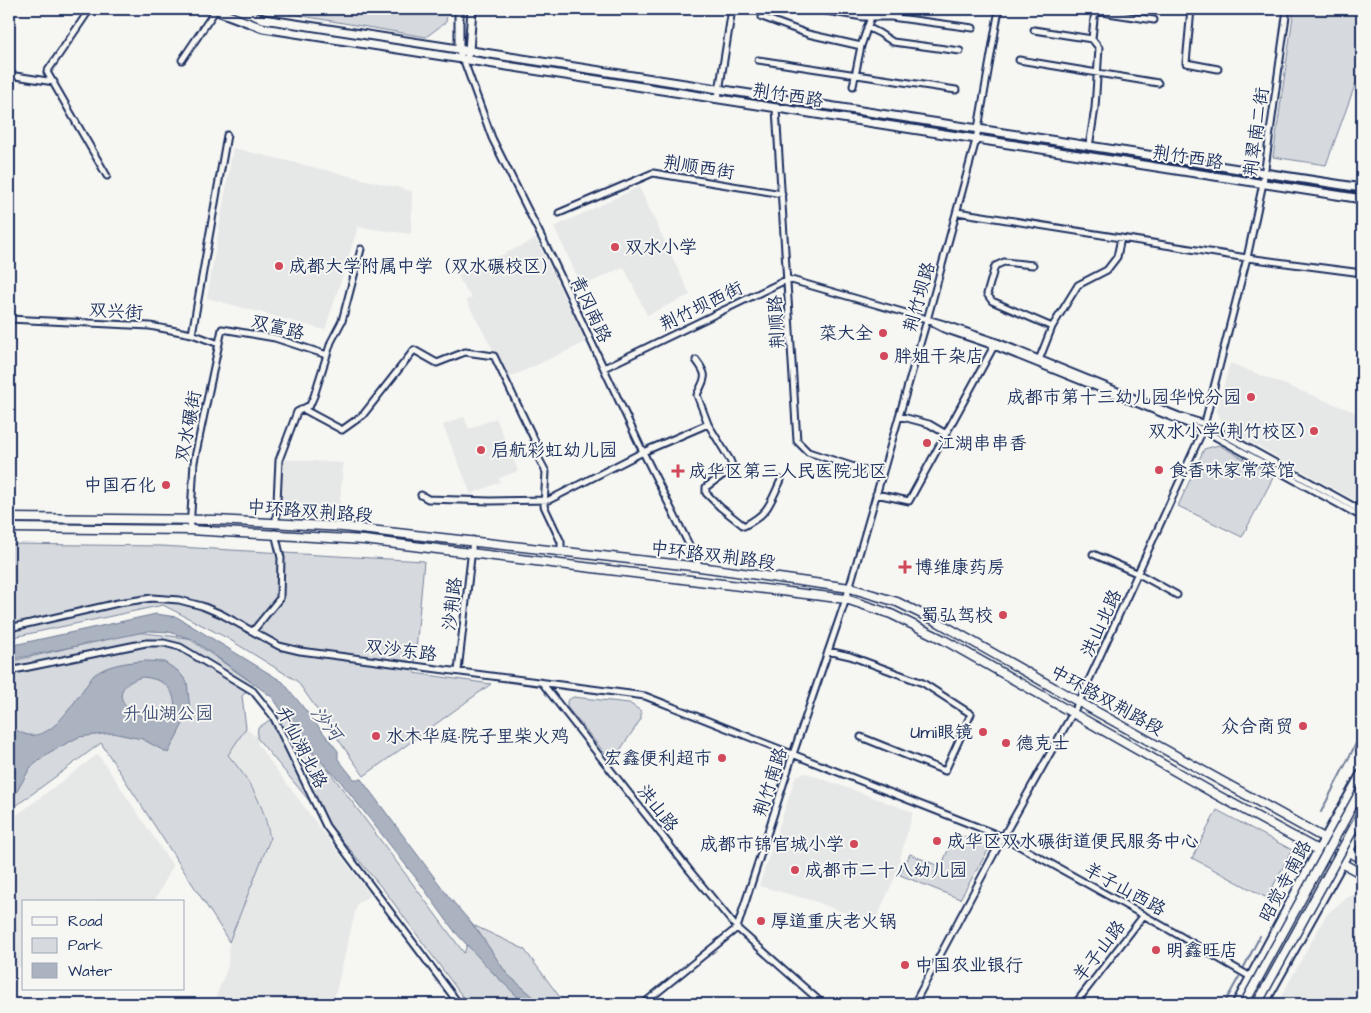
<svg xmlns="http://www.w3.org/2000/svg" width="1371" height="1013" font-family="'Architects Daughter','LXGW WenKai TC',sans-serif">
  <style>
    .built { fill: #e6e7e7 }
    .green { fill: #d6d9dd; stroke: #78849e }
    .water { fill: #abb2c0; stroke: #717e99; fill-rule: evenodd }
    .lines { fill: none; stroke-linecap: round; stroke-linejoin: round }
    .stream { stroke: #717e99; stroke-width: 2 }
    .street-casing { stroke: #1b2f5e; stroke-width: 9 }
    .secondary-casing { stroke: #1b2f5e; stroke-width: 11 }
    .primary-casing { stroke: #1b2f5e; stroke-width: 11 }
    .street { stroke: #f6f6f2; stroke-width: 5 }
    .secondary { stroke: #f6f6f2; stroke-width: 7 }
    .primary { stroke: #f6f6f2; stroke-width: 8 }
    .primary-bridge-casing { stroke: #1b2f5e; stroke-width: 11; stroke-linecap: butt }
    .primary-bridge { stroke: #f6f6f2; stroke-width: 8 }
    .poi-dot { fill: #d1495b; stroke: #f6f6f2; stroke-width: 2 }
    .labels { text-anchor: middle; stroke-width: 4; stroke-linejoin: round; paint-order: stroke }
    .street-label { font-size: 18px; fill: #1b2f5e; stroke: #f6f6f2 }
    .poi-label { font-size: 18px; fill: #1b2f5e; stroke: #f6f6f2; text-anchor: start }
    .park-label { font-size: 18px; fill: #405177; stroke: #f6f6f2 }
    .water-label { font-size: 19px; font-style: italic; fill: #46567b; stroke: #f6f6f2 }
  </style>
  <rect width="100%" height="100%" fill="#f6f6f2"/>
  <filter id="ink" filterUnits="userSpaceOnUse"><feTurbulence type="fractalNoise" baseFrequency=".02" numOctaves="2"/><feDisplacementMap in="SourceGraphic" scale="10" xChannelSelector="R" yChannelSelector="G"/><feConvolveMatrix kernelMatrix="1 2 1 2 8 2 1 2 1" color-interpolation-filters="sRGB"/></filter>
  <g filter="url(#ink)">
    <path class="built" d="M233,148L412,191L411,234L358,227L325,330L207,298Z
      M639,187L690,295L647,315L624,267L582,286L554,227Z
      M536,239L586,342L508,378L466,300L472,298L457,276Z
      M1230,363L1362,415V498L1354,500L1224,427L1217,410Z
      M464,417L469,429L496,418L518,471L499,478L500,482L471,494L443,425Z
      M283,459L343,463L339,516L280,512Z
      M246,728L257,738L258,745L370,895L357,904L333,1004H213L228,966L229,942L270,839L268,824L259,799L250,782L228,755Z
      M98,754L173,866L154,902H24V964L9,973V821Z
      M806,773L913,812L894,879L874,924L814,901L759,886L796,776Z
      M1356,894L1362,897V1004H1277L1326,915L1347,897Z"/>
    <path class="green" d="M261,9H448L446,22L426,37Z
      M1294,9H1362V66L1326,165L1273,157Z
      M1219,445L1274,476L1242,537L1178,506L1204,449Z
      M9,544L161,546L424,561L414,673L491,684L364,776L297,681L227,638L163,605L9,638Z
      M136,632L188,638L254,684L242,696L246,728L228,755C251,782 264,804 270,839L229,942L219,925L101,743L9,811V662Z
      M573,697L629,703L641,711V719L612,762L567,707V701Z
      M284,710L464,953L475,926L524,949L565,1004H468L387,894L257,738L258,728Z
      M1217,810L1292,850L1267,898L1192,858Z
      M955,833L990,847L960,899L900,875L910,854L941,867Z"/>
    <path class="water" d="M156,614L177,617L283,682L338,751V759L354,779H361L449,897L478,931L507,974L542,1004H526L523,1002L494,974L455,932L419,882L340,781L307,747L272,697L192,639L169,632L149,631L9,660V646Z
      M146,661L164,662L178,671L187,682L190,710L168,753L142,739L112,733L79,737L50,752L30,768L16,793L9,802V724C42,756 67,712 85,687C88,684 91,678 94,675C108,664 130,662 146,661ZM142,677C163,679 175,687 175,710C152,737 89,693 142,677Z"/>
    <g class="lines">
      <path class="stream" d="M1321,812L1362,732
        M1283,886L1294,861
        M1244,967L1260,936
        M1224,1004L1239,977"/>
      <defs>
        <path id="street" d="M90,9L47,72L107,176
          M814,9L863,17H891
          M893,9L891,17L973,28
          M1191,9L1186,63L1218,69
          M1095,11L1154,20
          M762,17L808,34L861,46L871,17
          M867,27L879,33L893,42L960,51
          M1034,30L1092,39
          M182,60L215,11
          M758,60L956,90
          M1019,60L1158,83
          M464,61L492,138L553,260L643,452L700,567
          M9,75L54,82
          M853,86L861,46
          M718,98L732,9
          M776,109L797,441L808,452L882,476
          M1089,147L1095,108L1099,48L1092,39L1095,9
          M957,212L1247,258L1362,273
          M559,213L653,173L782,194
          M1033,265L1004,262L995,266L987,294L992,301L1052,327
          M9,319L150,326L192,334L219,344
          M934,324L944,329L994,346L1203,430L1362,517
          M192,334L227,135
          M696,360C709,377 705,377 697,395L708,424L730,460L733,468L706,487V493L720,507L744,526C769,513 769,505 781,480
          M1039,360L1052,327L1078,285L1107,270L1117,257L1121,238
          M604,368L788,279L944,324L997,342L1179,416L1205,424L1362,511
          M303,409L342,430L363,415L414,350L437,363L465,352L494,356L535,441L537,455L546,472L544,506L561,542V552
          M899,416L929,424L946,434
          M876,494L909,501L994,346
          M421,495L428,499L490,501L549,500L643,452L708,424
          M276,522L279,460L297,412L310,405L314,396L331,342L342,321L361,249
          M190,530L194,462L222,329L275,338L327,355
          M1093,554L1139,574L1177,595
          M9,628L118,603L152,598L179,600L202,606L221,614L279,646L300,651L645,696L1003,837L1161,925L1268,987
          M253,631L280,598L281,558L275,533
          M828,651L850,656L923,683L971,714L945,771L861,737
          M9,671L146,643H164L180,647L253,691L273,716L326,826L459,1004
          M458,671L473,540
          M543,684L690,871L737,928L823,1004
          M643,1004L737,928L793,754L846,599L927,320L976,140L999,9
          M914,1004L1003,837L1079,702L1203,430L1247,258L1263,183L1287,9
          M1075,1004L1144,915"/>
        <path id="secondary" d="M212,9L263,28L1362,199
          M236,9L263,19L1362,188
          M459,9V49L461,53
          M468,54L469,51L472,9
          M1236,1004L1318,850L1362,772
          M1264,1004L1362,828"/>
        <path id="primary" d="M9,518L216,520L343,527L700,567L850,588L897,602L938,622L1079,702L1362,859
          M9,528L190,530L364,540L846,599L891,614L944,640L1217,795L1362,874"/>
      </defs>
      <use href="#street" class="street-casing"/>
      <use href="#secondary" class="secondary-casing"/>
      <use href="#primary" class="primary-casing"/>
      <use href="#street" class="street"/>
      <use href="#secondary" class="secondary"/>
      <use href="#primary" class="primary"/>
      <defs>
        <path id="primary-bridge" d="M1244,1004L1362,788
          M1257,1004L1362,813"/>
      </defs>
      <use href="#primary-bridge" class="primary-bridge-casing"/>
      <use href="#primary-bridge" class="primary-bridge"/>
    </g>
  </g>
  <g class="poi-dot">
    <circle cx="615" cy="247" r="5"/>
    <circle cx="279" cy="266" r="5"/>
    <circle cx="883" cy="333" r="5"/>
    <circle cx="884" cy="356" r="5"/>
    <circle cx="1251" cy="397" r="5"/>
    <circle cx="1314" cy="431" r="5"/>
    <circle cx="927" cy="443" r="5"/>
    <circle cx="481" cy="450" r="5"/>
    <circle cx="1159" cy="470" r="5"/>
    <path d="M675.5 463.5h5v5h5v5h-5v5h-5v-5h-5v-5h5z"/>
    <circle cx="166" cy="485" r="5"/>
    <path d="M902.5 559.5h5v5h5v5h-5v5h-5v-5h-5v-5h5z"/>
    <circle cx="1003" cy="615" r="5"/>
    <circle cx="1303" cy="726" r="5"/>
    <circle cx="983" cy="732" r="5"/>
    <circle cx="376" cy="736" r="5"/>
    <circle cx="1006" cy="743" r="5"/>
    <circle cx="722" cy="758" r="5"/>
    <circle cx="937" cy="841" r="5"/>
    <circle cx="854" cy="844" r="5"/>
    <circle cx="795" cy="870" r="5"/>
    <circle cx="761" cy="921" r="5"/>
    <circle cx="1156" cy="950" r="5"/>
    <circle cx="905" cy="965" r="5"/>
  </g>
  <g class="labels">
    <g class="street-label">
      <text transform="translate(788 95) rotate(9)" y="6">荆竹西路</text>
      <text transform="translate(1256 132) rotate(-82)" y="6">荆翠南二街</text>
      <text transform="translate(1188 157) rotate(9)" y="6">荆竹西路</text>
      <text transform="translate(699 167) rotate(9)" y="6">荆顺西街</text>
      <text transform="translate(919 297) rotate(-74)" y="6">荆竹坝路</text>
      <text transform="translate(701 306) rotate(-26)" y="6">荆竹坝西街</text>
      <text transform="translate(591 309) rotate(65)" y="6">青冈南路</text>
      <text transform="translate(116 311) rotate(3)" y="6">双兴街</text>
      <text transform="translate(776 322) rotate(-93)" y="6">荆顺路</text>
      <text transform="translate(278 327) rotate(14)" y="6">双富路</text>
      <text transform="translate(188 426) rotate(-79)" y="6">双水碾街</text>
      <text transform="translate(310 511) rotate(4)" y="6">中环路双荆路段</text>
      <text transform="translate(713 555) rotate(7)" y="6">中环路双荆路段</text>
      <text transform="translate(452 604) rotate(-83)" y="6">沙荆路</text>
      <text transform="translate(1101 623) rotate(-65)" y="6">洪山北路</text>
      <text transform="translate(401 650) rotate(7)" y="6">双沙东路</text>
      <text transform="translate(1107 700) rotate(29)" y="6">中环路双荆路段</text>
      <text transform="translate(302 747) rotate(63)" y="6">升仙湖北路</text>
      <text transform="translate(770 782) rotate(-72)" y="6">荆竹南路</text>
      <text transform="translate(658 808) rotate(52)" y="6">洪山路</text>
      <text transform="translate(1285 881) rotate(-62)" y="6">昭觉寺南路</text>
      <text transform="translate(1125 889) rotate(29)" y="6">羊子山西路</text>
      <text transform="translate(1099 951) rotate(-52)" y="6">羊子山路</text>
    </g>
    <g class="poi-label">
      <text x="625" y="253">双水小学</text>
      <text x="289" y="272">成都大学附属中学（双水碾校区）</text>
      <text x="873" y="339" text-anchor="end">菜大全</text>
      <text x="894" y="362">胖姐干杂店</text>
      <text x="1241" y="403" text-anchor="end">成都市第十三幼儿园华悦分园</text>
      <text x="1304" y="437" text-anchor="end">双水小学(荆竹校区)</text>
      <text x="937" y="449">江湖串串香</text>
      <text x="491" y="456">启航彩虹幼儿园</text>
      <text x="1169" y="476">食香味家常菜馆</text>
      <text x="689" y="477">成华区第三人民医院北区</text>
      <text x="156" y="491" text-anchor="end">中国石化</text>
      <text x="915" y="573">博维康药房</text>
      <text x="993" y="621" text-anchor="end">蜀弘驾校</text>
      <text x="1293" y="732" text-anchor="end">众合商贸</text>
      <text x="973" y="738" text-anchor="end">Umi眼镜</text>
      <text x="386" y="742">水木华庭·院子里柴火鸡</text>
      <text x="1016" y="749">德克士</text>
      <text x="712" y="764" text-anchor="end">宏鑫便利超市</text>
      <text x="947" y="847">成华区双水碾街道便民服务中心</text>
      <text x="844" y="850" text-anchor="end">成都市锦官城小学</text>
      <text x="805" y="876">成都市二十八幼儿园</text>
      <text x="771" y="927">厚道重庆老火锅</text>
      <text x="1166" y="956">明鑫旺店</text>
      <text x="915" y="971">中国农业银行</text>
    </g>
    <g class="park-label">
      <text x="168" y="719">升仙湖公园</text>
    </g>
    <g class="water-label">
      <text transform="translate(327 723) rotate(52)" y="7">沙河</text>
    </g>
  </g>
  <rect width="1371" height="1013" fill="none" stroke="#f6f6f2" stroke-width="30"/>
  <rect x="15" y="15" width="1341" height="983" fill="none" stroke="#1b2f5e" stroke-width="2" filter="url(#ink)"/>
  <rect x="22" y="900" width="162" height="90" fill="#f6f6f2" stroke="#9ea6b7"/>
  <rect x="32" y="917" width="25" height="8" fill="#f6f6f2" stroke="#9ea6b7"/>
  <text x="68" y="926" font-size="15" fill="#1b2f5e">Road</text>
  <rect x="32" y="938" width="25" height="15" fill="#d6d9dd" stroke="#9ea6b7"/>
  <text x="68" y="950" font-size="15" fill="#1b2f5e">Park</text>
  <rect x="32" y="963" width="25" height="15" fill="#abb2c0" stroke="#9ea6b7"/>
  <text x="68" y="976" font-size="15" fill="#1b2f5e">Water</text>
</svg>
